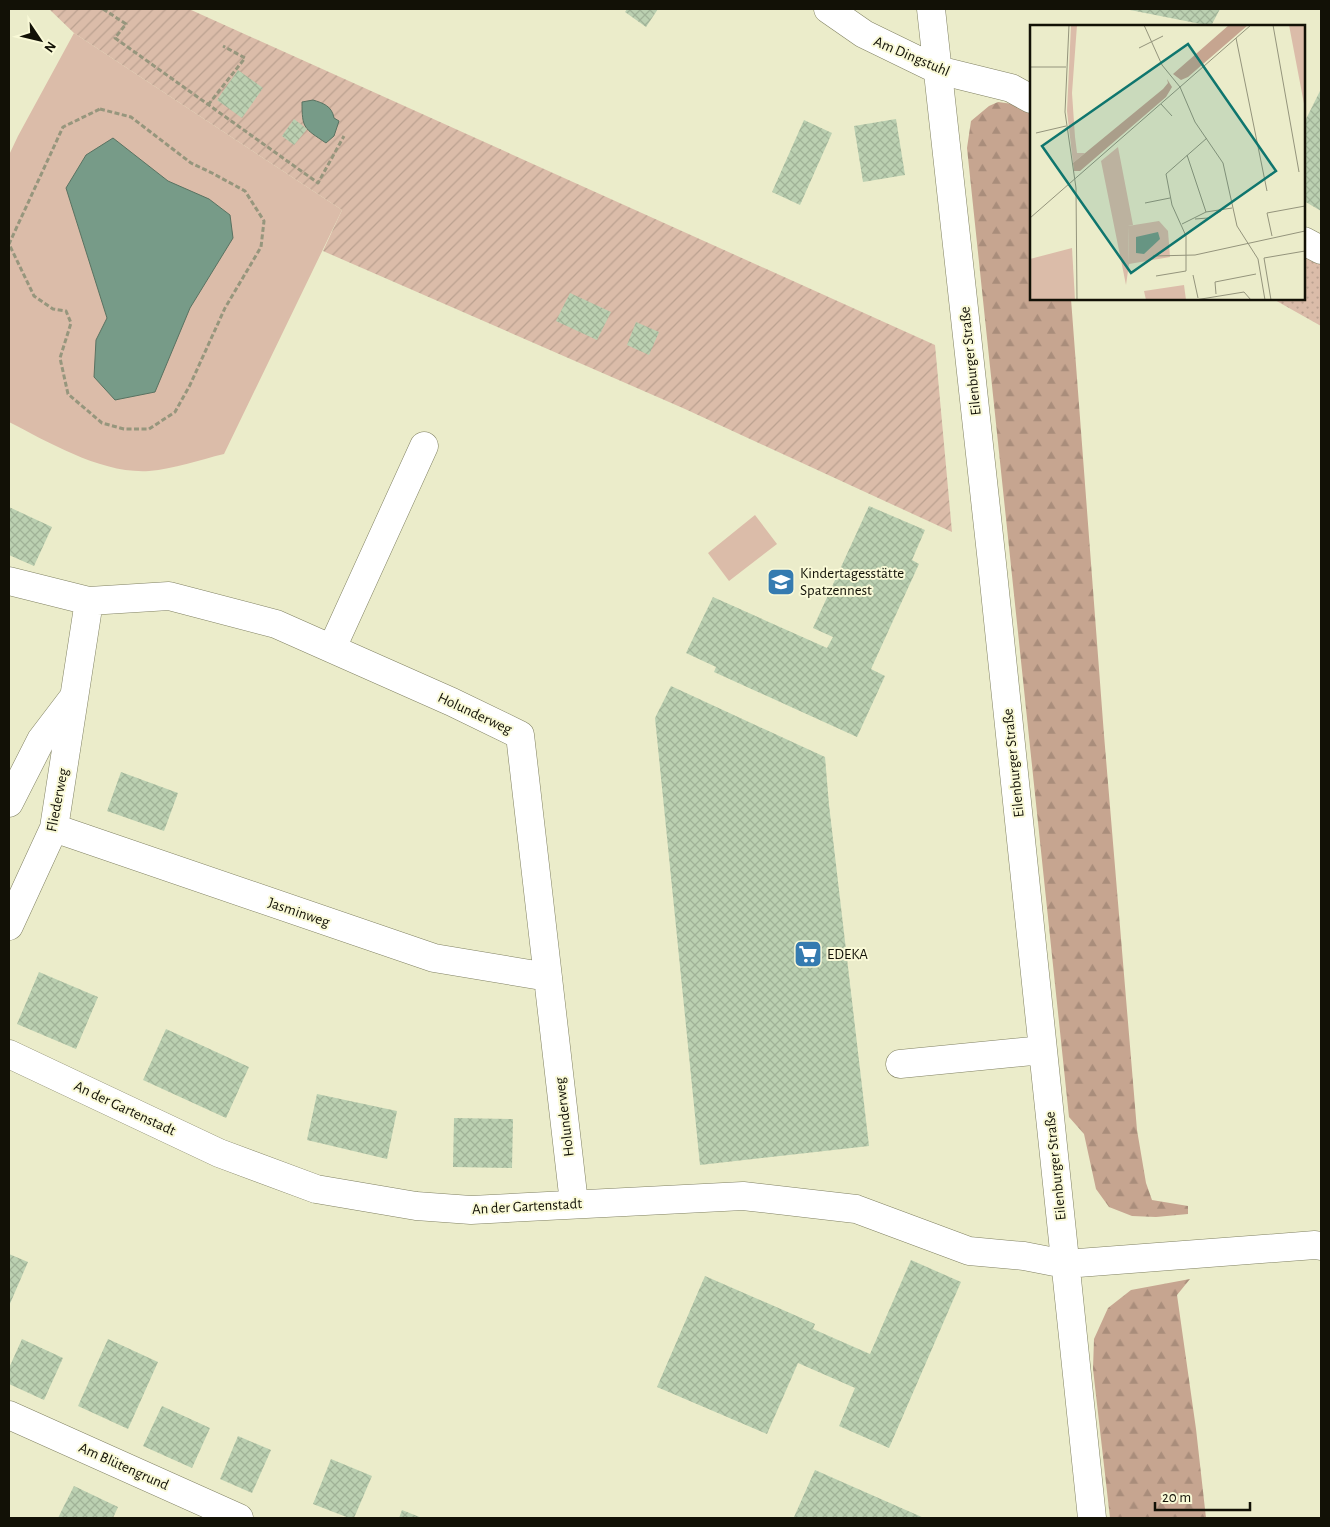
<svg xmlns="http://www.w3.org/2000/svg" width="1330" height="1527" font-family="'Alegreya Sans',sans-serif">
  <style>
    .grass { fill: url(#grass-dots) }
    .forest { fill: url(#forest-firs) }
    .park { fill: #dbbca9 }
    .garden { fill: url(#garden-furrows) }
    .water { fill: #779b88; stroke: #597261 }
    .building { fill: url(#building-cross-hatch) }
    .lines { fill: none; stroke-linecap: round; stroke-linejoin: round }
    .minor-casing { stroke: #808162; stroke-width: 29 }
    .path { stroke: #96967d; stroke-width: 3; stroke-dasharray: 5 2.5; stroke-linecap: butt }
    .minor { stroke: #fff; stroke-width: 28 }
    .labels { text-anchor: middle; stroke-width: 4; stroke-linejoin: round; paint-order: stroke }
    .street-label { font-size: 15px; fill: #121106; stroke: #f9f9d7 }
    .poi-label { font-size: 15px; fill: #121106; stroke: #f9f9d7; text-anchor: start }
    .inset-road { fill: none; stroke: #94947c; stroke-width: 1 }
    .view { fill: #0f766e; fill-opacity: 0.15; stroke: #0f766e; stroke-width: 2.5 }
    .inset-edge { fill: none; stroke: #121106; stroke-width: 2.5 }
  </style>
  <defs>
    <pattern id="grass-dots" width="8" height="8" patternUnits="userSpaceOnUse" patternTransform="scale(1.25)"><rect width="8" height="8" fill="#dbbca9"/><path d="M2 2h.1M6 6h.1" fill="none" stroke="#bba190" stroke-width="1.8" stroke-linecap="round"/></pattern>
    <pattern id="forest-firs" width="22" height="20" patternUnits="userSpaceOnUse" patternTransform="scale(1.25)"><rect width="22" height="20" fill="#c6a590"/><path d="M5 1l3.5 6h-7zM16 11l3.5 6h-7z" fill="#a98d7b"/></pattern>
    <pattern id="garden-furrows" width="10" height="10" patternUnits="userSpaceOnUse" patternTransform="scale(1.25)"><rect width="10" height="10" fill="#dbbca9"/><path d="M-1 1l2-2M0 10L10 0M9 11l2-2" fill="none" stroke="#bba190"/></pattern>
    <pattern id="building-cross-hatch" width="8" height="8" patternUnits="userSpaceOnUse" patternTransform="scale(1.25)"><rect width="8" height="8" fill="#bbd0b1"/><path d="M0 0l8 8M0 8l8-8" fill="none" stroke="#a0b297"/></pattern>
  </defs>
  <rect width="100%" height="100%" fill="#ebecca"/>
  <path class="grass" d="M1304,254L1321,263V326L1273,299H1304Z"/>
  <path class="forest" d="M998,102L1013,104L1031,114V299H1071L1104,735L1137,1130L1146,1183L1152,1200L1188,1206V1214L1156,1217L1132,1216L1109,1207L1096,1189L1084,1134L1069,1117L967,148L971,121L989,106Z
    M1190,1279L1177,1295L1196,1429L1206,1518H1110L1093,1369L1094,1339L1108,1308L1131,1290Z"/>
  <path class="park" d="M74,33L342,210L224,454C199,460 174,469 149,471C102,474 50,443 9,422V155L18,136Z
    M755,515L777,544L729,581L708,553Z"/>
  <path class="garden" d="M49,9H189L935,345L952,532L685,409L323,251L342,210L74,33Z"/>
  <path class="water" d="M313,100C323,103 332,106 334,118L339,121L334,136L326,143C304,128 302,129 302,102Z
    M113,138L168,181L209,199L230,215L233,238L190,308L155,392L115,400L94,377L96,340L107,318L66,188L86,155Z"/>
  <path class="building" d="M627,9H658L646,27L625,12Z
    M1125,9H1220L1211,26Z
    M238,70L263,88L242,118L217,100Z
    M1321,89V211L1304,201V118L1306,119Z
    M294,119L307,129L294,145L282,136Z
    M896,119L905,175L863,182L854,126Z
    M804,120L832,133L800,205L772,192Z
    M570,293L611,312L597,340L556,321Z
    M636,322L659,332L649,355L627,345Z
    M869,506L925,530L912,560L919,564L871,669L885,676L857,737L714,672L716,667L686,653L713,597L827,648L833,637L813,628Z
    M9,507L52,527L34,566L9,555Z
    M671,686L825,757L829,805L869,1146L700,1165L655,718Z
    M121,772L178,793L164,831L107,811Z
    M39,972L98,997L76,1049L17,1024Z
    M166,1029L249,1067L226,1118L143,1080Z
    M317,1094L397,1111L387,1159L307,1140Z
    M454,1118L513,1119L512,1168L453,1167Z
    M9,1254L28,1262L9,1306Z
    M911,1260L961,1282L889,1448L839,1426L855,1388L798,1363L767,1434L657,1387L705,1276L815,1324L813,1329L870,1354Z
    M22,1339L63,1358L44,1400L9,1384V1368Z
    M108,1339L158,1362L128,1429L78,1406Z
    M162,1406L210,1428L192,1468L143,1446Z
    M238,1436L271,1450L252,1493L220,1479Z
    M331,1459L372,1476L354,1518H349L313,1504Z
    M815,1470L924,1518H797L794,1517Z
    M74,1486L118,1507L113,1518H58Z
    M402,1510L422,1518H399Z"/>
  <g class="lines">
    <defs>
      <path id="minor" d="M828,9L864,34L938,70L1011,88L1031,99
        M931,9L992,563L1092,1518
        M1304,241L1321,250
        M9,581L89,601L169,596L276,624L452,702L520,735L574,1203
        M332,648L424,446
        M9,803L41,740L73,698
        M54,828L434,958L548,977
        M9,926L54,828L89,601
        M9,1054L219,1153L316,1189L416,1206L471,1210L743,1196L856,1209L969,1251L1024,1256L1065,1264L1315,1245L1321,1246
        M900,1064L1042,1050
        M9,1415L239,1518"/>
    </defs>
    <use href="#minor" class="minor-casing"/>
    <path class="path" d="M103,9L126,24L115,38L318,183L344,136
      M208,105L245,58L223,46
      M100,109L131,117L191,163L212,173L245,191L264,221L261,247L225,308L190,385L175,412L149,429H124L102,423L68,394L60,358L71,323L66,311L53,309L34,296L9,244L63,127Z"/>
    <use href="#minor" class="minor"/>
  </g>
  <defs>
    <symbol id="school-square" viewBox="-11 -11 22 22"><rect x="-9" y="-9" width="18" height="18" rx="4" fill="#357bb0" stroke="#f9f9d7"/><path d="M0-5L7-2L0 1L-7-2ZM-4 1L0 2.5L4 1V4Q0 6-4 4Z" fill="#fff"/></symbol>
    <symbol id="supermarket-square" viewBox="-11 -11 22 22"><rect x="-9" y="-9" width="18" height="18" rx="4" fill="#357bb0" stroke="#f9f9d7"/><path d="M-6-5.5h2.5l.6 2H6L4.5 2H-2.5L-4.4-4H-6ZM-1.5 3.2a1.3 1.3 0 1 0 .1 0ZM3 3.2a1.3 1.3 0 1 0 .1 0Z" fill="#fff"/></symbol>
  </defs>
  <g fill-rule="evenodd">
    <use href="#school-square" x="765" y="566" width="32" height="32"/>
    <use href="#supermarket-square" x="792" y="938" width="32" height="32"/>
  </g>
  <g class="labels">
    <g class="street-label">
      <text transform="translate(912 56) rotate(23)" y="5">Am Dingstuhl</text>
      <text transform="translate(970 361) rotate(-96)" y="5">Eilenburger Straße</text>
      <text transform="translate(475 713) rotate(25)" y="5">Holunderweg</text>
      <text transform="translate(1013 763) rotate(-96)" y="5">Eilenburger Straße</text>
      <text transform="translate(57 800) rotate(-79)" y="5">Fliederweg</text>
      <text transform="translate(299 912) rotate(19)" y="5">Jasminweg</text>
      <text transform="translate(125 1108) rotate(25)" y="5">An der Gartenstadt</text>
      <text transform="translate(564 1117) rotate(-97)" y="5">Holunderweg</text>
      <text transform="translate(1055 1166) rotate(-96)" y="5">Eilenburger Straße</text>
      <text transform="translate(527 1206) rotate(-3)" y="5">An der Gartenstadt</text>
      <text transform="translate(124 1466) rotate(24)" y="5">Am Blütengrund</text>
    </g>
    <g class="poi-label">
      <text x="800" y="578">Kindertagesstätte<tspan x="800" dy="17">Spatzennest</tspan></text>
      <text x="827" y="959">EDEKA</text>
    </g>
  </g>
  <g transform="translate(1030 25)">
    <rect width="275" height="275" fill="#ebecca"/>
    <path d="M41,0H47L42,68L45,112L47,128H55L43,138L37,86Z" fill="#dbbca9"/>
    <path d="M199,0H218L158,52L151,55L143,49ZM137,54L142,62L136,72L50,146H44L43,138L133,64L138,58Z" fill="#c6a590"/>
    <path d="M42,223L45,275H0V234Z" fill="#dbbca9"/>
    <path d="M129,196L138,206L140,232L99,239L98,201Z" fill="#dbbca9"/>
    <path d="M259,0H275V84ZM88,122L103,200L98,201L99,239L96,260L71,136ZM154,260L156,275H116L114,266Z" fill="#dbbca9"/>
    <path d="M128,207L130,214L114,229L106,228V212Z" fill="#779b88"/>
    <path class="inset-road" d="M39,0L35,87L46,163L47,275M114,0L132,40L150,62L165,97L193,138L207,201L228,234L235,275M243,0L269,147M206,13L237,166M109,23L133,11M0,42H36M131,79L142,91M6,108L36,101M157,130L176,187M115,178L140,173M0,193L221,0M165,194L178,193L191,186M152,199L176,187L202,183M242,211L237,188L275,181M123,231L165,230L275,206M163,250L168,273M126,251L156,246V211L142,180L136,149L177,113M186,269L185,257L226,249M165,275L214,267L221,275M241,275L234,233L275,226"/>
    <path class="view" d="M158,19L246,146L101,248L12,121Z"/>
    <rect width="275" height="275" class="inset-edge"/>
  </g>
  <rect width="1330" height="1527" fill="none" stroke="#121106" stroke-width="20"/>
  <g transform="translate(40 40) rotate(125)" stroke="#f9f9d7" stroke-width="4" paint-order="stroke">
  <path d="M0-4L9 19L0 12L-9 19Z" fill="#121106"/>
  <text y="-8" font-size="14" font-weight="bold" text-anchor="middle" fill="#121106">N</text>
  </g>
  <path d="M1155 1502v8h95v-8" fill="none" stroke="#121106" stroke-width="2.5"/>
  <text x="1162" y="1502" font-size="15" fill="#121106" stroke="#f9f9d7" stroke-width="4" paint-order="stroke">20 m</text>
</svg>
